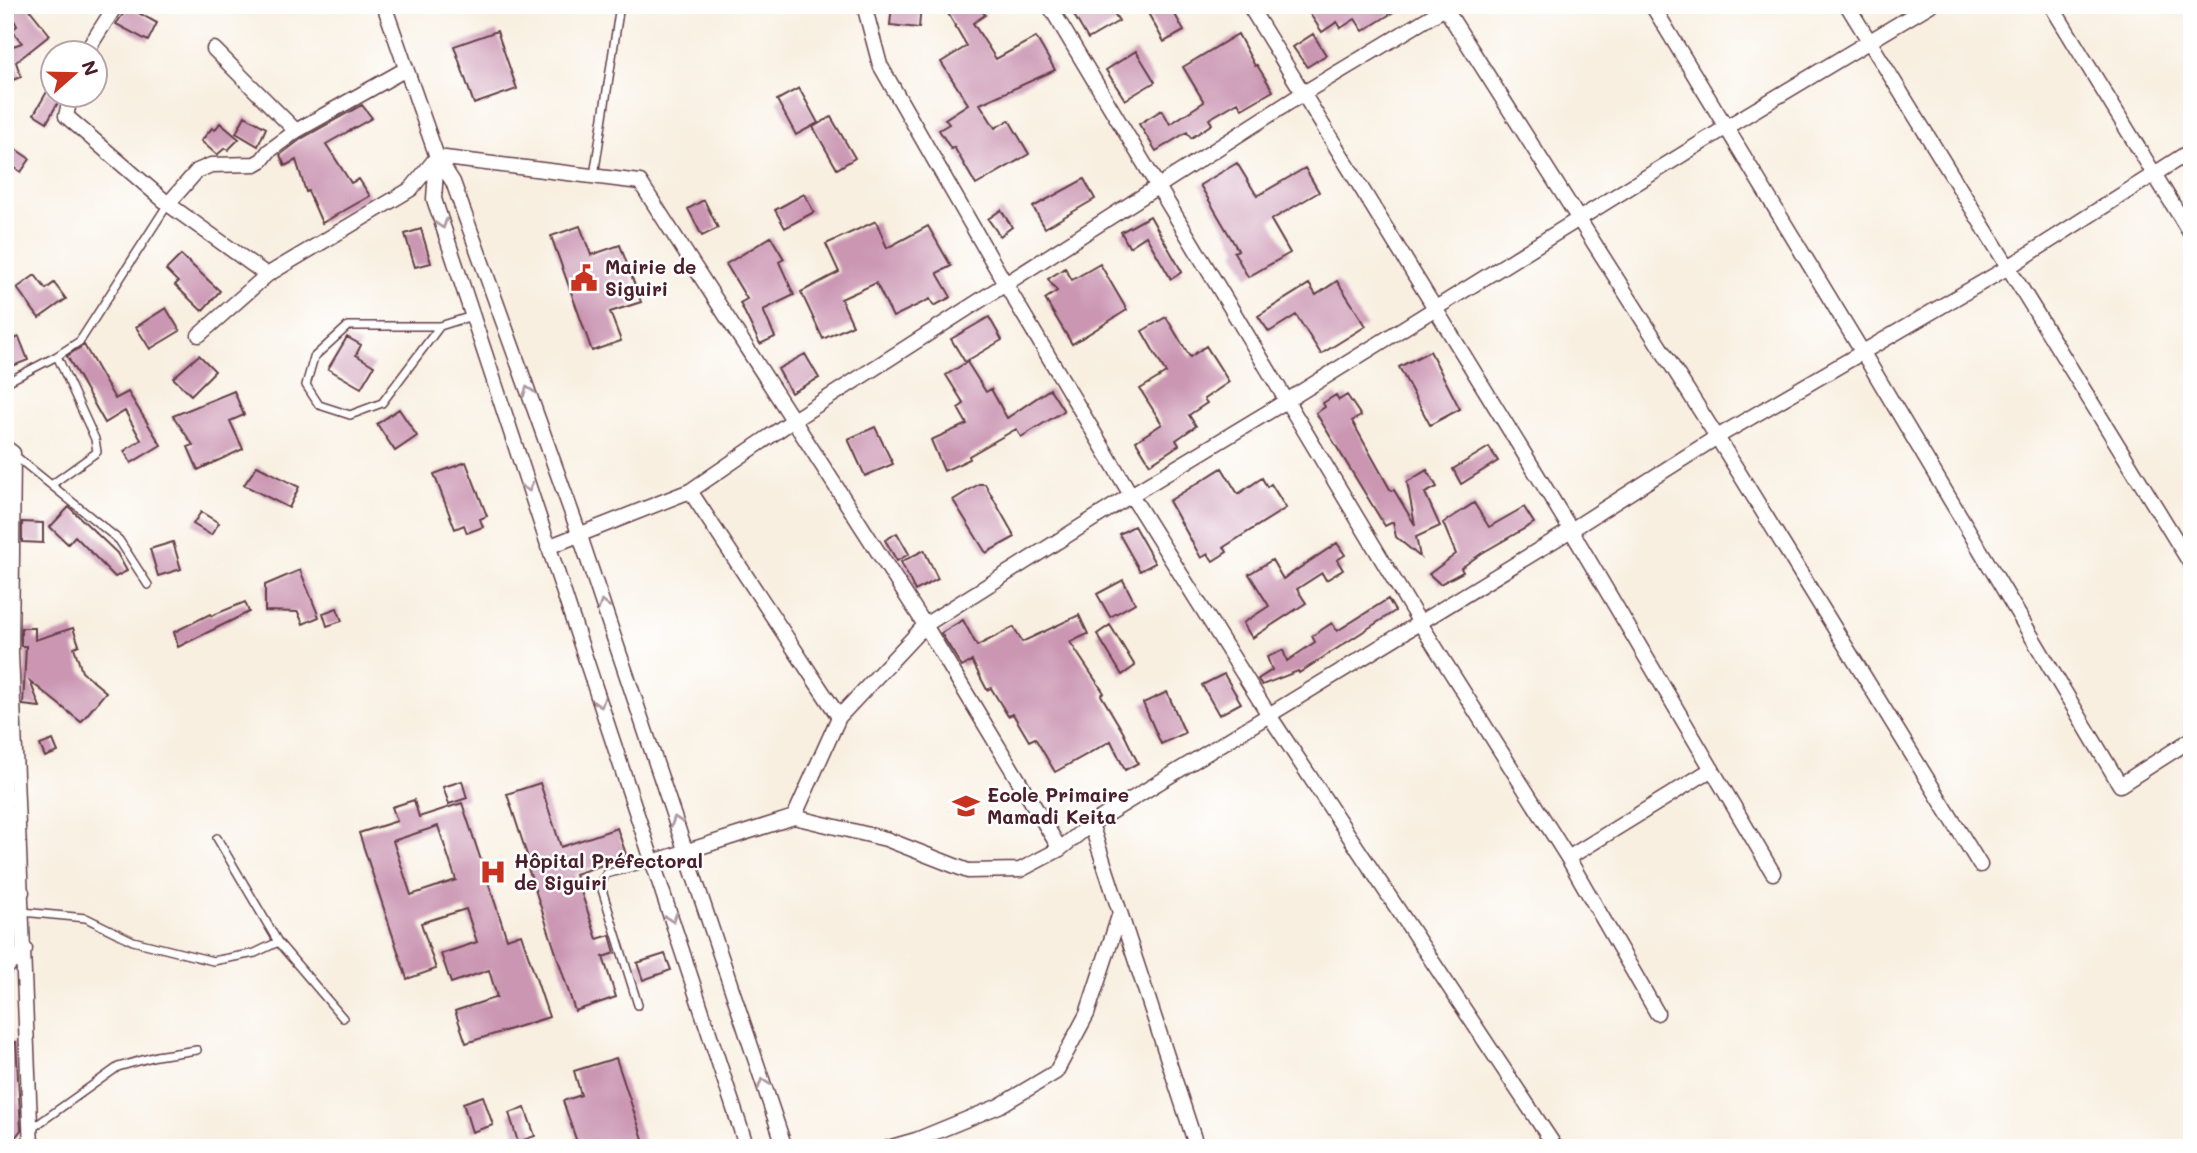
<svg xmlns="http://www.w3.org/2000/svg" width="2197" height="1153" font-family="Mali,sans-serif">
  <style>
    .building { fill: #cb96b2; fill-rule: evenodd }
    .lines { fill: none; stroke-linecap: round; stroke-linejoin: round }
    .service-casing { stroke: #643e46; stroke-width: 10 }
    .minor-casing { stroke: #643e46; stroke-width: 17 }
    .service { stroke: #fff; stroke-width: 7 }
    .minor { stroke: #fff; stroke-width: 14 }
    .oneway { stroke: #ae9aa0 }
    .labels { text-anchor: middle; stroke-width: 5; stroke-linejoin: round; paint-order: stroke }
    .poi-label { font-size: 19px; font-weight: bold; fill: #4a1f2b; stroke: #fff; text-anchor: start }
  </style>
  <rect width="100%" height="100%" fill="#fff"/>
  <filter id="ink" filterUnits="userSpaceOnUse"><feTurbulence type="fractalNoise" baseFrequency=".0143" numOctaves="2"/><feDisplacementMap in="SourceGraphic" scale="14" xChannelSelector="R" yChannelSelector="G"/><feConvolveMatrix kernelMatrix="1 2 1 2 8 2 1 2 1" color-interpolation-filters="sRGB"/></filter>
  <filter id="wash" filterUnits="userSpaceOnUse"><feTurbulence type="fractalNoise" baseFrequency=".00686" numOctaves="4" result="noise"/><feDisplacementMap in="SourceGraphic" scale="28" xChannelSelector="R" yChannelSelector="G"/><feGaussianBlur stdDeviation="1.57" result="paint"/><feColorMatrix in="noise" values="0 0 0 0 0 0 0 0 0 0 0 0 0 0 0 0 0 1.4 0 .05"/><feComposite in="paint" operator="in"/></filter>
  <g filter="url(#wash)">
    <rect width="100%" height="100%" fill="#f8efe0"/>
    <g id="blocks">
      <path class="building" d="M6,5H26L50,35L16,62L21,77L5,83V38L10,47L22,43L12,30L17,26Z
        M892,5H921L919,28L890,25Z
        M943,5H979L985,15L973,23L996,59L1036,37L1055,70L980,104L995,128L1009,120L1029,154L976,185L954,147L951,149L939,130L949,124L945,119L968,104L941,62L967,46Z
        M1068,5H1109L1119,21L1088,39Z
        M1161,5H1170L1184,31L1164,42L1148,13Z
        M1304,5H1405L1363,31L1355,19L1341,28L1337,22L1322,32Z
        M128,7L157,23L148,41L116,24Z
        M497,31L517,89L474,104L454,46Z
        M1238,34L1255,66L1257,65L1273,91L1242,109L1238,102L1209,119L1212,124L1191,138L1187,132L1156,151L1139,124L1162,110L1170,124L1204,102L1183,67Z
        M1313,34L1326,55L1307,67L1293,47Z
        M1136,51L1155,82L1125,100L1106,70Z
        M799,88L818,123L796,135L777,100Z
        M48,90L52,94L61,97L47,122L34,114Z
        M362,105L372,118L326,144L351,183L359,179L370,196L322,223L308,191L306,192L296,160L285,166L280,155L301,139Z
        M245,116L266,128L258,146L236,133Z
        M831,117L855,158L837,169L813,127Z
        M220,123L239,139L228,150L225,148L217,155L201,141L212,128L215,130Z
        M5,142L30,159L21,172L5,161Z
        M1237,163L1257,196L1305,168L1319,192L1271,220L1290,253L1248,277L1234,252L1238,250L1200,185Z
        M1084,179L1095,199L1045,228L1033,207Z
        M804,194L814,212L785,228L775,210Z
        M704,200L718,228L702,236L688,209Z
        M1001,210L1012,227L1000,236L988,219Z
        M1150,216L1182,272L1171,279L1146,236L1129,247L1121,232Z
        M876,221L887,248L928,226L951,266L937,273L951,297L934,306L930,299L893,317L876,283L841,299L853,325L823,339L801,292L839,272L826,244Z
        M580,226L591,255L620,245L641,302L610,312L621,341L592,351L551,236Z
        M421,229L431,263L415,267L405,234Z
        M771,237L784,259L779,262L794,295L763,310L775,337L760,344L740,303L747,299L726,264Z
        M181,255L220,291L202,311L175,285L178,282L166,270Z
        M1100,264L1127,310L1072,344L1045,299L1057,291L1048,279L1065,268L1072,280Z
        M35,275L46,289L54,283L66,299L39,318L17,288Z
        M1337,281L1366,326L1321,354L1296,315L1269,332L1258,316L1309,284L1316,295Z
        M166,308L180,331L150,349L136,327Z
        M989,317L1002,340L965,362L951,339Z
        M1166,317L1190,357L1206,346L1229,382L1204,399L1207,403L1189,415L1196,426L1176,440L1179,445L1150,464L1136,441L1162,424L1140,389L1166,373L1142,331Z
        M19,337L28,360L5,369V343Z
        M347,337L361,345L356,355L374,366L361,388L328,369Z
        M84,345L115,399L128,392L161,445L131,463L124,451L141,440L125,411L105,423L67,356Z
        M1430,351L1460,409L1430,425L1399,367Z
        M805,354L819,378L791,393L778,369Z
        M199,355L215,371L191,395L173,378Z
        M967,362L986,392L991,389L1007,418L1050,389L1064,411L1021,437L1016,429L969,456L970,459L944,471L931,440L967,424L958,408L964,404L946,375Z
        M234,391L244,415L230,421L243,449L198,470L188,447L193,445L173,416Z
        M1336,395L1339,400L1347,395L1361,416L1352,421L1391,491L1394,490L1415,525L1407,482L1427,470L1437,487L1425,493L1440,526L1416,537L1420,557L1396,537L1393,522L1385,526L1316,413L1325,407L1323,403Z
        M399,409L417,436L395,451L377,424Z
        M875,427L893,464L865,476L848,439Z
        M1489,447L1498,461L1461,484L1453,469Z
        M466,462L487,516L480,519L483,527L467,533L464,525L455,529L434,474Z
        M257,466L299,487L289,508L244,485Z
        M1222,468L1238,494L1262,478L1267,487L1271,484L1286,508L1224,547L1227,552L1213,561L1208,554L1201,558L1169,501Z
        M979,484H985L1015,537L986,553L953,500Z
        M1474,503L1489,527L1524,507L1534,523L1482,553L1461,568L1463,572L1440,584L1429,574L1456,554L1443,523Z
        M69,507L117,553L127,571L115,577L75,536L68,544L50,527Z
        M201,512L219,523L211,535L193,524Z
        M22,522L43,523V543L22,542Z
        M1134,526L1155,563L1140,571L1119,534Z
        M897,533L909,554L897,561L885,540Z
        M173,542L181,569L158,576L150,549Z
        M1337,543L1345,555L1337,560L1343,570L1326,580L1322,573L1297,589L1306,603L1252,638L1243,623L1269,606L1249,574L1272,560L1283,579Z
        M924,550L938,579L915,591L901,562Z
        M300,570L319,617L303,624L298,612L265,611V585Z
        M1123,580L1135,603L1110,617L1097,594Z
        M1388,599L1395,611L1299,673L1298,671L1262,685L1258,679L1272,670L1267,657L1283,650L1287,661L1315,642L1312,636L1332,623L1337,631Z
        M245,602L249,612L178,647L174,632L210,614L211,616Z
        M337,608L342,621L327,626L323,613Z
        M1079,615L1088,634L1070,642L1104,693L1101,695L1123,732L1138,763L1125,770L1111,741L1055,772L1035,738L1029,741L1013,714L1008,716L991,688L987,690L972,661L962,667L941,633L963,620L977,646L1014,627L1022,642Z
        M1110,625L1135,666L1122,675L1097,634Z
        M21,628H35V640L73,628L79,645L74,647L82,672L106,692L81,722L30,681L40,707L23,705L26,646H21Z
        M1224,674L1241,703L1219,715L1202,685Z
        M1167,692L1185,733L1161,744L1143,703Z
        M53,740L58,752L45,757L40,745Z
        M462,781L467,798L449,804L443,787Z
        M540,783L561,847L617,828L627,857L575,874L597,939L610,935L615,953L603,957L616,997L575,1011L525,859L528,858L507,794Z
        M414,800L419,817L462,803L507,939L521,934L549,1017L466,1043L455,1011L497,997L489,970L451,983L441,954L477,942L466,909L421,923L436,969L407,979L359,833L397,821L392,807ZM438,826L456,880L411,895L393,841Z
        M665,954L671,970L643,980L637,963Z
        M5,1042H16L21,1130L7,1148Z
        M616,1058L646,1148H599L597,1143L579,1148L563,1101L581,1095L574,1071Z
        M483,1096L493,1125L472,1132L463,1103Z
        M525,1108L535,1136L518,1142L509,1113Z"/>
    </g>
  </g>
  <g filter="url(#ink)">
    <use href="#blocks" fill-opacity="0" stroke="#643e46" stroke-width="2"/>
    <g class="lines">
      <defs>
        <path id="service" d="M594,176L620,5
          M440,326L382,403L350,415L319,405L306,385L314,357L348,326H440L472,316
          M5,383L57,356L80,341L168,204
          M13,454L119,540L148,585
          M51,485L97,452L95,439L57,356
          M217,838L278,942
          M22,912L86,918L133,941L213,961L255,953L278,942L343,1018
          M638,1005L600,883L606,874L652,862
          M31,1129L118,1067L156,1056L197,1050"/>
        <path id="minor" d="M384,5L437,157L453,182L580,536L785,1148
          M864,5L880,65L1006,285L1131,495L1269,715L1556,1148
          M1049,5L1420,623L1568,858L1657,1013
          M1249,5L1571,530L1773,873
          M1443,5L1717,437L1980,865
          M1652,5L1863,353L2120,785L2192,739
          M1847,5L2192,566
          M2051,5L2192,236
          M214,49L296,131
          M86,52L116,5
          M71,94L66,116L168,204L267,275
          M437,157L434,199L747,1148
          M437,157L640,182L925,625L1060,849
          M168,204L197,171L211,165L255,164L262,160L269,151L296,131L406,69
          M199,335L267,275L411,189L437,157
          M5,447L13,453L11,653L31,1148
          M690,491L839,717
          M548,547L690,491L795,419L1302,94L1450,5
          M794,817L886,839L968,871L1020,870L1060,849L1091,824L1571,530L1717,437L2007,268L2192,150
          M1091,824L1197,1148
          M1568,858L1712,769
          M653,862L794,817L839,717L925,625L1131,495L1288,400L1725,128L1930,5
          M5,877L22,892
          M5,969L25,949
          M888,1148L916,1140L999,1106L1056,1072L1087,1014L1120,913"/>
      </defs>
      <use href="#service" class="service-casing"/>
      <use href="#minor" class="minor-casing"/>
      <use href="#service" class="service"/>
      <use href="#minor" class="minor"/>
    </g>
    <defs><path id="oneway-chevron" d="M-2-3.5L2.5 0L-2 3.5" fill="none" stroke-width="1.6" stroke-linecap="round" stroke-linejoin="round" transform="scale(1.75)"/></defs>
    <g class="oneway">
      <use href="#oneway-chevron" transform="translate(442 224) rotate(72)"/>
      <use href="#oneway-chevron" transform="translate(528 391) rotate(-110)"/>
      <use href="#oneway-chevron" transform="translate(528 487) rotate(72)"/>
      <use href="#oneway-chevron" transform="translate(603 605) rotate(-108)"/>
      <use href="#oneway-chevron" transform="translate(600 703) rotate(72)"/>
      <use href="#oneway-chevron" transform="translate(676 821) rotate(-108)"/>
      <use href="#oneway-chevron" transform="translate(672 918) rotate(72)"/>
      <use href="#oneway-chevron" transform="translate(763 1083) rotate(-109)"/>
    </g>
  </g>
  <defs>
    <symbol id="civic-bare" viewBox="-9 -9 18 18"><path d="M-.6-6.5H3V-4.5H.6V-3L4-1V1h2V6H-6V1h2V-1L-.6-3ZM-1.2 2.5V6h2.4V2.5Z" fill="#c8321e" stroke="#fff" stroke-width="2.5" paint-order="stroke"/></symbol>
    <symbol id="school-bare" viewBox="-9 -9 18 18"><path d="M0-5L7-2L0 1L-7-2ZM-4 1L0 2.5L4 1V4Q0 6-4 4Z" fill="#c8321e" stroke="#fff" stroke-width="2.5" paint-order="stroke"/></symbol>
    <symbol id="hospital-bare" viewBox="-9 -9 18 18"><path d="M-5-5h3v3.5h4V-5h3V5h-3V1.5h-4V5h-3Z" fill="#c8321e" stroke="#fff" stroke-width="2.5" paint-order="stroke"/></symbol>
  </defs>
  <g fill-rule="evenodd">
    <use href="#civic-bare" x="565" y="259" width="38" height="38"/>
    <use href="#school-bare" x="947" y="787" width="38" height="38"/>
    <use href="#hospital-bare" x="474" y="853" width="38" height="38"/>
  </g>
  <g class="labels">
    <g class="poi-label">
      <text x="605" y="274">Mairie de<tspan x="605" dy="22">Siguiri</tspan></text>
      <text x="987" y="802">Ecole Primaire<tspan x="987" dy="22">Mamadi Keita</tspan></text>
      <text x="514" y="868">Hôpital Préfectoral<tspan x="514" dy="22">de Siguiri</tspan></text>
    </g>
  </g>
  <rect width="2197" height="1153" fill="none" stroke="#fff" stroke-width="28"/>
  <g transform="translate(74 74) rotate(70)"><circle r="33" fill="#ffffff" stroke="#b7a5aa" stroke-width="2"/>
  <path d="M0-5L12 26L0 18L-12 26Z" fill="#c8321e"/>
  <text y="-10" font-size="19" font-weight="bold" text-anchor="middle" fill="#4a1f2b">N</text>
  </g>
</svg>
